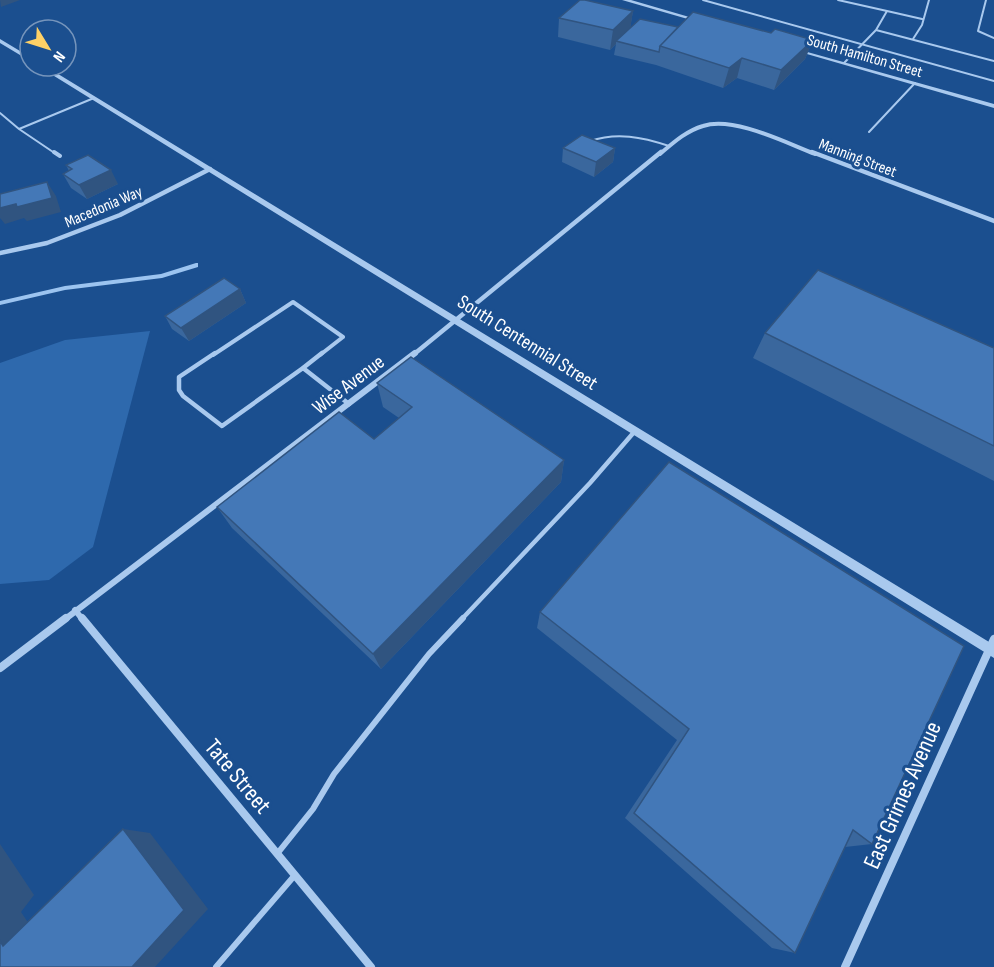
<svg xmlns="http://www.w3.org/2000/svg" width="994" height="967" font-family="'Sofia Sans Condensed',sans-serif">
  <style>
    .green { fill: #2e69ad }
    .lines { fill: none; stroke-linecap: round; stroke-linejoin: round }
    .stream { fill: #9cc4f0; fill-rule: evenodd }
    .service-far3 { stroke: #a9c9ee; stroke-width: 2 }
    .service-far2 { stroke: #a9c9ee; stroke-width: 4 }
    .service-far1 { stroke: #a9c9ee; stroke-width: 4.5 }
    .service { stroke: #a9c9ee; stroke-width: 6 }
    .minor-far3 { stroke: #a9c9ee; stroke-width: 4 }
    .minor-far2 { stroke: #a9c9ee; stroke-width: 4.5 }
    .minor-far1 { stroke: #a9c9ee; stroke-width: 6 }
    .minor { stroke: #a9c9ee; stroke-width: 8 }
    .tertiary { fill: #a9c9ee; fill-rule: evenodd }
    .wall { fill: #3a679d }
    .shaded-wall { fill: #305480 }
    .building { fill: #4478b7; stroke: #305480; stroke-width: 1.5 }
    .labels { text-anchor: middle; stroke-width: 6; stroke-linejoin: round; paint-order: stroke }
    .far-street-label { font-size: 16px; fill: #fff; stroke: #1b4f8f }
    .street-label { font-size: 20px; fill: #fff; stroke: #1b4f8f }
    .near-street-label { font-size: 24px; fill: #fff; stroke: #1b4f8f }
  </style>
  <rect width="100%" height="100%" fill="#1b4f8f"/>
  <path class="green" d="M150,331L93,547L49,580L0,584V363L65,340Z"/>
  <g class="lines">
    <path class="stream" d="M196,263H198V267L162,278L65,290L0,305V301L65,286L161,274Z"/>
    <path class="service-far3" d="M703,0L994,81
      M838,0L887,11L876,30L844,63
      M986,0L978,31L994,38
      M887,11L922,19
      M876,30L994,61
      M913,39L922,25L929,0
      M0,113L19,129L94,98
      M19,129L56,154
      M869,132L915,83
      M590,141C617,132 642,137 669,146"/>
    <path class="service-far2" d="M54,152L60,156
      M213,355L293,302L343,337L320,355"/>
    <path class="service-far1" d="M215,353L179,377V390L183,396L222,426L303,368
      M303,368L349,404
      M303,368L322,353
      M461,620L590,483L635,431"/>
    <path class="service" d="M277,854L313,809L334,774L429,654L463,618
      M216,967L295,875"/>
    <path class="minor-far3" d="M660,154C673,143 686,131 703,126C734,116 786,143 815,154"/>
    <path class="minor-far2" d="M812,152L994,221
      M0,253L47,243L120,215L210,169
      M413,355L661,152"/>
    <path class="minor-far1" d="M75,610L83,620
      M64,620L415,353"/>
    <path class="minor" d="M82,618L371,967
      M0,668L66,618
      M845,967L994,639"/>
    <path class="tertiary" d="M622,0H631L703,21L698,22Z
      M0,39L30,57V61L0,43Z
      M793,48L994,104V108L793,50Z
      M38,66H45L994,645V658Z"/>
  </g>
  <path class="wall" d="M633,11L630,28L678,27L771,33L813,40L805,59L774,90L737,78L723,88L656,65L614,55L616,44L610,50L558,37L559,18Z
    M563,148H615L613,162L594,177L562,162Z
    M66,165L118,184L87,199L71,188L63,174L69,171Z
    M240,289L246,303L189,341L172,329L165,316Z
    M765,333L994,348V481L753,358Z
    M377,383L564,460L561,482L381,669L232,528L217,507L374,439L399,418L383,407Z
    M669,462L872,844L845,847L795,953L772,948L625,818L677,740L537,628L540,612Z"/>
  <path class="shaded-wall" d="M0,0H20L1,7Z
    M633,11L630,30L616,41V44L610,50L613,30Z
    M813,40L805,59L774,90L781,70Z
    M742,58L737,78L723,88L729,68Z
    M615,148L613,162L594,177L596,162Z
    M111,170L118,184L87,199L79,185Z
    M47,182L56,196L61,212L27,221L24,218L5,224L0,218V208Z
    M240,289L246,303L189,341L181,328Z
    M564,460L561,482L381,669L373,654Z
    M123,829L150,833L208,909L155,967H132Z
    M0,844L34,895L21,912L41,942L3,946L0,941Z"/>
  <path class="building" d="M580,0H585L633,11L613,30L559,18Z
    M693,12L771,33L775,29L813,40L781,70L742,58L729,68L660,46Z
    M640,19L678,27L660,46L659,52L616,41Z
    M582,135L615,148L596,162L563,148Z
    M88,155L111,170L79,185L63,174L72,169L66,165Z
    M47,182L52,198L17,207L16,204L0,208V194Z
    M818,270L994,348V446L765,333Z
    M224,278L240,289L181,328L165,316Z
    M411,357L564,460L373,654L217,507L339,412L374,439L412,407L377,383Z
    M669,462L964,646L872,844L853,830L795,953L634,813L689,729L540,612Z
    M123,829L184,910L132,967H0V941L3,946Z"/>
  <g class="labels">
    <g class="far-street-label">
      <text transform="translate(865 55) rotate(16)" y="6">South Hamilton Street</text>
      <text transform="translate(858 157) rotate(21)" y="6">Manning Street</text>
      <text transform="translate(103 206) rotate(-23)" y="6">Macedonia Way</text>
    </g>
    <g class="street-label">
      <text transform="translate(528 342) rotate(32)" y="7">South Centennial Street</text>
      <text transform="translate(348 384) rotate(-37)" y="7">Wise Avenue</text>
    </g>
    <g class="near-street-label">
      <text transform="translate(238 776) rotate(50)" y="8">Tate Street</text>
      <text transform="translate(902 795) rotate(-66)" y="8">East Grimes Avenue</text>
    </g>
  </g>
  <g transform="translate(48 48) rotate(128)"><circle r="28" fill="#1b4f8f" stroke="#7695bc" stroke-width="1.5"/>
  <path d="M0-4.5L10 22L0 15L-10 22Z" fill="#ffd166"/>
  <text y="-9" font-size="16" font-weight="bold" text-anchor="middle" fill="#ffffff">N</text>
  </g>
</svg>
